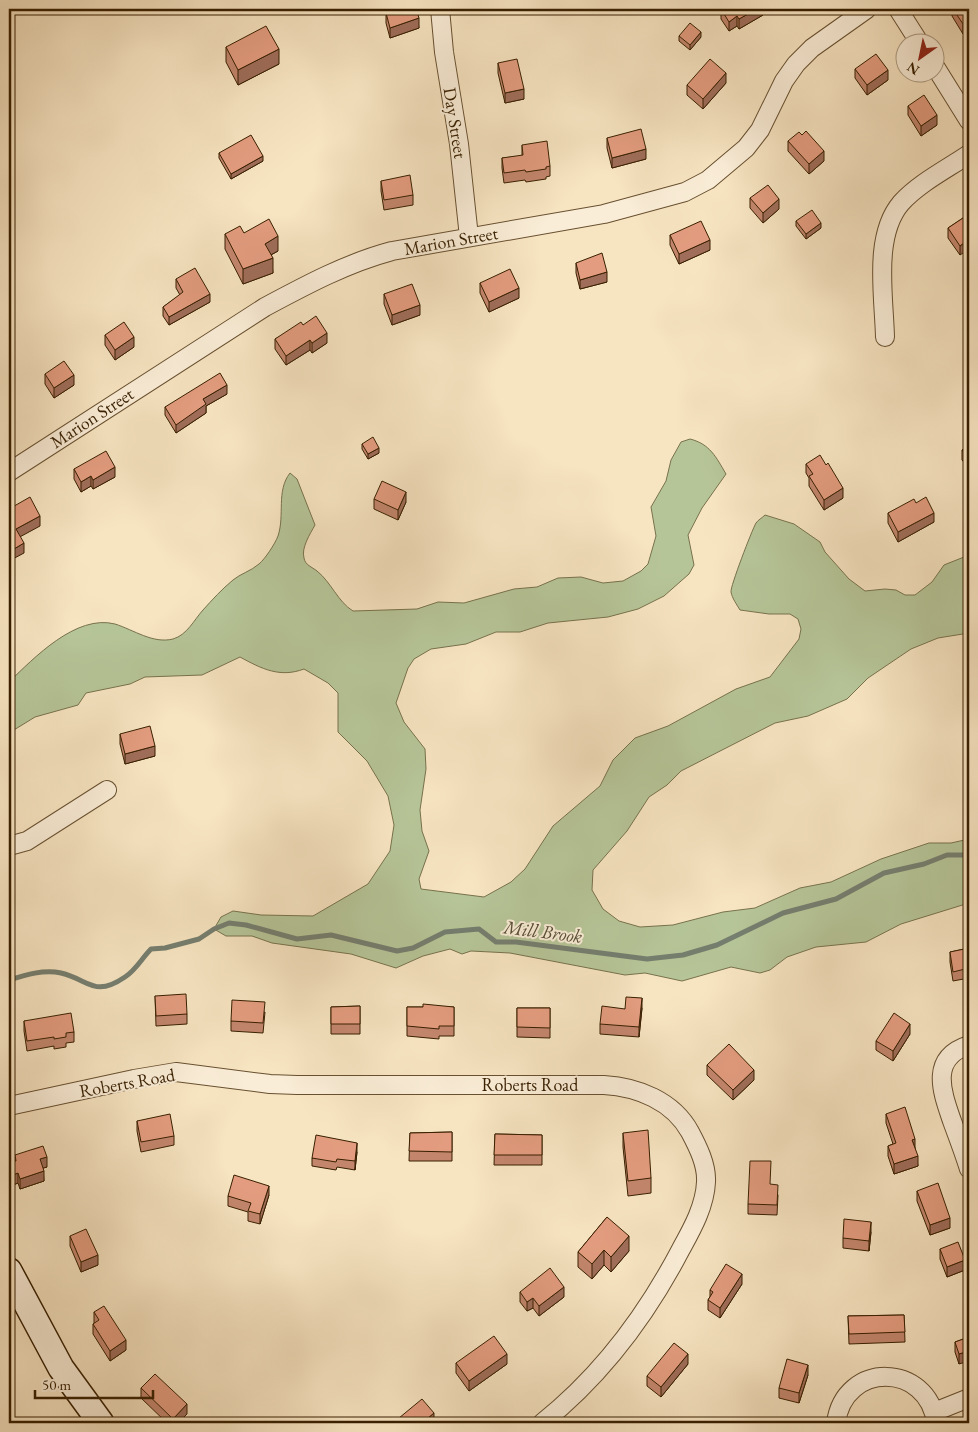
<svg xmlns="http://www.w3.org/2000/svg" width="978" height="1432" font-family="'EB Garamond',serif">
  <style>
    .green { fill: #b6c598; stroke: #77724c }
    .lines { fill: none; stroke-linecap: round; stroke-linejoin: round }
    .stream { stroke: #757e6f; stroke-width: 5 }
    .street-casing { stroke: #685030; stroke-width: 20 }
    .secondary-casing { stroke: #381f00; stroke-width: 28 }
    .street { stroke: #faedd7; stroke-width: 18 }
    .secondary { stroke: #faedd7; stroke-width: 25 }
    .wall { fill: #c3866d; stroke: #381f00 }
    .shaded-wall { fill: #9f6d59; stroke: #381f00 }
    .building { fill: #e39c7f; stroke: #381f00 }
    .labels { text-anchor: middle; stroke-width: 4; stroke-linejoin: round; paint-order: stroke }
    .street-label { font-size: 18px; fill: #381f00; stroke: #faedd7 }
    .water-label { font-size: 19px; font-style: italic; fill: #574e38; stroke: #faedd7 }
  </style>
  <rect width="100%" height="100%" fill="#f7e4c1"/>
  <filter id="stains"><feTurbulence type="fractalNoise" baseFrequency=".004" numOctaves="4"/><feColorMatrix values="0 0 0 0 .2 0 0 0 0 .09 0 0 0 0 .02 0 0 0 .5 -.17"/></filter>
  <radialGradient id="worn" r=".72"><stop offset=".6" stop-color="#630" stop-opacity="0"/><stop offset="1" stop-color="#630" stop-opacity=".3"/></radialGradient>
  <path class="green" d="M690,439C710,444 716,457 726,474L702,508L688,535L694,565L689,574L664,596L638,609L608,617L548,623L520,632H496L466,644L431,649L414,659L408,668L396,703L404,722L425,749L426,769L420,810L422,831L429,851L419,879L421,889L484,897L511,882L525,869L553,826L600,786L613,760L635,738L668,726L736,689L770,677L799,639L801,629L798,619L790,614H769L740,610C737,605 732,598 731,592C730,587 752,530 756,523C758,520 762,518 765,515L794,524L820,542L825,552L849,579L865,591L885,589L896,590L905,595H915L932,582L944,565L969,555V633L938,638L911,649L868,678L847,699L808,716L775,723L681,771L667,785L649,797L627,831L593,870L592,890L603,909L619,921L640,927L673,925L723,912L755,908L800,888L831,882L881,859L929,843H951L969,839V903L901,924L866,942L816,947L787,957L770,970L760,973L731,967L682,981L645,973L625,975L510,953L471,951L462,954L450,949L423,956L396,968L351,954L272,943L252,936H226L214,929L221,917L233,911L261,915L313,916L368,884L390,851L394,825L388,796L367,761L338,732V693L328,683L304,669C280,678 262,669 240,657L202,675L145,677L130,684L86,693L78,705L35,717L9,733V682C34,658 76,614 115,624C134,630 153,644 173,639C187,635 194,620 203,610C212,600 222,589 233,580C240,574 251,571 259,564C265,559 275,544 278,536C285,515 276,491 290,473L297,479L315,525C310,534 301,548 304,558C305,565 312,567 317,571C331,582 338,602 353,611L417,609L438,602L464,603L514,589L537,587L558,578L581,577L603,583L623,581L641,571L648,564L656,536L651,507L666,481L671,460L681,442Z"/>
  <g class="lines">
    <path class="stream" d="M9,980C25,975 44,969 61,973C90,980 94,998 125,977C136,970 142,958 151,949L165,948L199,939L214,929L229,923L246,925L297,939L331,935L397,951L413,948L445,932L479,929L496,942H516L647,959L683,955L717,945L783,913L836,899L884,873L924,864L947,855H969"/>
    <defs>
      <path id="street" d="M440,9L444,52L459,144L469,237
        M898,9L919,42
        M936,68L969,121
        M885,337C884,296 873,236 901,203C919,183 947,169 969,154
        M9,472L265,307C306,285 347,263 392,251L604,214L685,192L708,180L746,148L760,130L784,81L796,64L812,48L867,9
        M9,846L27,841L107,790
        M969,1045C929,1058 942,1092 952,1121C958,1137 964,1153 969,1169
        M9,1106L134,1079L176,1072L270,1084L297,1085H604C638,1087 673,1101 690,1132C698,1147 707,1165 706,1182C705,1206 692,1229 681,1249C646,1316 601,1376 542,1423
        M934,1412L969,1398
        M836,1423C844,1361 928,1362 936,1423"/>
      <path id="secondary" d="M9,1271L61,1368L101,1423"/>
    </defs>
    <use href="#street" class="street-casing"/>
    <use href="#secondary" class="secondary-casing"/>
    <use href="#street" class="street"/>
    <use href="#secondary" class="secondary"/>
  </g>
  <path class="wall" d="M393,9H416L419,28L390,38L386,23V13L393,10Z
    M504,9H515L504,10Z
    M721,9H763V15L739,29L737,26L729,31L721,19Z
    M952,9H969V30L963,34L952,16Z
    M679,36L701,37L690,50L679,41Z
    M226,47L279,64L238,85L226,62Z
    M498,63L524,99L505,103L498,73Z
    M855,69L888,80L867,95L855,78Z
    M726,83L703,109L687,95V85Z
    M908,106L937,125L921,136L908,115Z
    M607,138L646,159L612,168L607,148Z
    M788,141L824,161L809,174L788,151Z
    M522,145L550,166V176L546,177V179L526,182L525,180L504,183L502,168V158L522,156Z
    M219,153L263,161L231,179L219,158Z
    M381,181L413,195V205L384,210L381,191Z
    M750,198L779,209L763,223L750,208Z
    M969,214L960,255L948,238V228Z
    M796,221L821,228L806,239L796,226Z
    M244,233L278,251L271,255L273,273L243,284L225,249V234Z
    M670,235L710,250L679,264L670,245Z
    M576,263L607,282L580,289L576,273Z
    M176,279L210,302L169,325L163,316V307L180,295L176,288Z
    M480,283L519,298L489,312L480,293Z
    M384,294L420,315L392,325L384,304Z
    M303,325L327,343L312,353L310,350L286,365L275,349V339Z
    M105,335L134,347L115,360L105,345Z
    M45,374L74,385L54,398L45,384Z
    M227,394L206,406V413L176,433L165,415V407Z
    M362,444L379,453L368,459L362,449Z
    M969,444V468L962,460V450Z
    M806,464L843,498L824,510L809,486V478L806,473Z
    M74,469L115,477L93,489L91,486L81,492L74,479Z
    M374,499L406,502L398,520L374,509Z
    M916,503L934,522L898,542L888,523V513Z
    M120,734L155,756L125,764L120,744Z
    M969,948V978L953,981L950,962V952Z
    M155,996L187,1014V1024L156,1026Z
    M360,1006V1034H331V1007Z
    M407,1007H454V1036H439V1039L407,1036Z
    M517,1008H550V1038L517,1037Z
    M642,1008L639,1037L600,1034V1024L625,1009Z
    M265,1012L263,1033L231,1031V1021Z
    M24,1021L74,1032V1042L66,1043V1047L54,1049V1046L27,1051L24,1031Z
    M910,1034L893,1061L876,1050V1041Z
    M707,1065L754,1080L733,1100L707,1075Z
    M886,1114L915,1148L918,1166L894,1174L888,1156V1146L893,1144L886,1123Z
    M137,1121L174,1136V1145L141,1152L137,1131Z
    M452,1132V1161H409L410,1133Z
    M623,1133L651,1178V1193L628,1196L623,1147Z
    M495,1134L542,1135V1165H494Z
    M357,1152L355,1170L337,1167L336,1170L312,1166V1158Z
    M15,1155L47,1167L43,1168L44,1181L20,1189L18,1183L13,1185L9,1173V1163L15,1161Z
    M770,1184L778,1195L777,1215L748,1214V1204Z
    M917,1191L950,1228L930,1235L917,1201Z
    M269,1195L260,1224L248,1221V1212L228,1206V1196Z
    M607,1217L629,1251L611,1272L604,1265L592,1279L578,1267V1252Z
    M871,1232L869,1251L843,1248V1238Z
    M70,1236L98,1265L81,1272L70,1246Z
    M940,1249L965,1270L947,1277L940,1259Z
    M742,1284L720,1318L708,1310V1300L710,1297V1290Z
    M520,1292L564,1297L539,1316L533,1308L527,1311L520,1302Z
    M94,1312L126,1350L110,1361L93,1334V1324L94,1323Z
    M904,1315L905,1342L849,1344L848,1316Z
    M969,1337L959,1364L955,1352V1342Z
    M456,1363L507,1364L469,1391L456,1373Z
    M688,1364L661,1397L647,1386V1376Z
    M808,1375L799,1403L779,1398V1388Z
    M141,1388L187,1414L178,1423H167L141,1398Z"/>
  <path class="shaded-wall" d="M757,9H763V15L739,29V19Z
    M737,16V26L729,31V22Z
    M419,18V28L390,38V28Z
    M969,20V30L963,34V24Z
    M701,32V37L690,50V45Z
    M279,49V64L238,85V70Z
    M888,70V80L867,95V85Z
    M726,73V83L703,109V99Z
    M524,89V99L505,103V93Z
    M937,115V125L921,136V126Z
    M646,149V159L612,168V158Z
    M824,151V161L809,174V164Z
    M263,156V161L231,179V174Z
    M779,199V209L763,223V213Z
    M821,223V228L806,239V234Z
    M278,236V251L265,258V244Z
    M969,239V249L960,255V246Z
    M710,240V250L679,264V254Z
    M273,258V273L243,284V269Z
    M607,272V282L580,289V280Z
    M519,288V298L489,312V302Z
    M210,294V302L169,325V317Z
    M420,305V315L392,325V315Z
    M327,333V343L312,353V343Z
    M134,337V347L115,360V350Z
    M310,340V350L286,365V356Z
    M74,375V385L54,398V388Z
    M227,385V394L206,406V413L176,433V425L203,399Z
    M14,404V412L9,415V406Z
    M379,448V453L368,459V454Z
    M115,467V477L93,489V480Z
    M91,476V486L81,492V482Z
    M843,488V498L824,510V500Z
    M406,492V502L398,520V510Z
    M934,513V522L898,542V532Z
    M40,516V526L16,539V529Z
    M24,543V553L9,561V552Z
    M155,746V756L125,764V754Z
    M13,860V868L9,869V861Z
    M642,998V1008L639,1037V1027Z
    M910,1024V1034L893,1061V1051Z
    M754,1070V1080L733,1100V1090Z
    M915,1139V1148L912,1140Z
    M357,1143V1152L355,1170V1161Z
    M918,1156V1166L894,1174V1164Z
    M47,1157V1167L40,1169V1159Z
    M44,1171V1181L20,1189V1179Z
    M18,1173V1183L13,1185V1175Z
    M269,1186V1195L260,1224V1214Z
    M950,1218V1228L930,1235V1225Z
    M871,1222V1232L869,1251V1241Z
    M629,1236V1251L611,1272V1257Z
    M604,1250V1265L592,1279V1264Z
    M98,1255V1265L81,1272V1262Z
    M965,1260V1270L947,1277V1267Z
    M742,1274V1284L720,1318V1308Z
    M564,1287V1297L539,1316V1306Z
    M533,1298V1308L527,1311V1302Z
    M126,1340V1350L110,1361V1351Z
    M969,1351V1361L959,1364V1354Z
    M507,1354V1364L469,1391V1381Z
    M688,1354V1364L661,1397V1387Z
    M808,1365V1375L799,1403V1393Z
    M187,1404V1414L178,1423H173V1419Z
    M434,1413V1423H422Z"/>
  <path class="building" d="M395,9H416L419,18L390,28L386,13L395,10Z
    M721,9H757L739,19L737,16L729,22Z
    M953,9H969V20L963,24Z
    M690,23L701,32L690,45L679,36Z
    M266,26L279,49L238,70L226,47Z
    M876,54L888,70L867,85L855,69Z
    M517,59L524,89L505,93L498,63Z
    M710,59L726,73L703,99L687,85Z
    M924,95L937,115L921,126L908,106Z
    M641,129L646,149L612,158L607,138Z
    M806,131L824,151L809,164L788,141L799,132L802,135Z
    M251,135L263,156L231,174L219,153Z
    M547,141L550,166L546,167V169L526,172L525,170L504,173L502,158L523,155L522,145Z
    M410,175L413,195L384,200L381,181Z
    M768,185L779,199L763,213L750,198Z
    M812,210L821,223L806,234L796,221Z
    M969,214V239L960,246L948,228Z
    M269,219L278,236L265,244L273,258L243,269L225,234L240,226L244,233Z
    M701,221L710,240L679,254L670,235Z
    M602,253L607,272L580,280L576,263Z
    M195,268L210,294L169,317L163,307L183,292L176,279Z
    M510,269L519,288L489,302L480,283Z
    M412,284L420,305L392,315L384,294Z
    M316,316L327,333L312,343L310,340L286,356L275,339L301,322L303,325Z
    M124,322L134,337L115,350L105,335Z
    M64,361L74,375L54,388L45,374Z
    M220,373L227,385L203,399L206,404L176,425L165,407Z
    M9,395L14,404L9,406Z
    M373,437L379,448L368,454L362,444Z
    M969,444V458L962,450Z
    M106,451L115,467L93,480L91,476L81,482L74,469Z
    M820,455L826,465L828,463L843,488L824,500L809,476L813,474L806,464Z
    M382,481L406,492L398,510L374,499Z
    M30,497L40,516L16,529L24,543L9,552V509Z
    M926,497L934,513L898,532L888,513L914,499L916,503Z
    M150,726L155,746L125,754L120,734Z
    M9,848H10L13,860L9,861Z
    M969,948V968L953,972L950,952Z
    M186,994L187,1014L156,1016L155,996Z
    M626,997L642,998L639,1027L600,1024L602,1006L625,1009Z
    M232,1000L265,1002L263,1023L231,1021Z
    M423,1004L454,1007V1026H439V1029L407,1026V1007H423Z
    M360,1006V1024H331V1007Z
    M517,1008H550V1028L517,1027Z
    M71,1013L74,1032L66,1033V1037L54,1039V1037L27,1041L24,1021Z
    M894,1013L910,1024L893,1051L876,1041Z
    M729,1044L754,1070L733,1090L707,1065Z
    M905,1107L915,1139L912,1140L918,1156L894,1164L888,1146L896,1143L886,1114Z
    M170,1114L174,1136L141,1142L137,1121Z
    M648,1130L651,1178L628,1181L623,1133Z
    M452,1132V1152L409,1151L410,1133Z
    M495,1134L542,1135V1155H494Z
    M316,1135L357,1143L355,1161L337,1159L336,1162L312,1158Z
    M43,1146L47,1157L40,1159L44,1171L20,1179L18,1173L13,1175L9,1163L16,1161L15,1155Z
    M750,1161H771L770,1184L778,1185L777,1205L748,1204Z
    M234,1175L269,1186L260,1214L248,1211L251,1203L228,1196Z
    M938,1183L950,1218L930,1225L917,1191Z
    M607,1217L629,1236L611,1257L604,1250L592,1264L578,1252Z
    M844,1219L871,1222L869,1241L843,1238Z
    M86,1229L98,1255L81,1262L70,1236Z
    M958,1242L965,1260L947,1267L940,1249Z
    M726,1264L742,1274L720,1308L708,1300L713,1292L710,1290Z
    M550,1268L564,1287L539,1306L533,1298L527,1302L520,1292Z
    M104,1306L126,1340L110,1351L93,1324L99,1320L94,1312Z
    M904,1315L905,1332L849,1334L848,1316Z
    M494,1336L507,1354L469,1381L456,1363Z
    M969,1337V1351L959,1354L955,1342Z
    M674,1343L688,1354L661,1387L647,1376Z
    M787,1359L808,1365L799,1393L779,1388Z
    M155,1374L187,1404L173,1419L141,1388Z
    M422,1399L434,1413L422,1423H393Z"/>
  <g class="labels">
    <g class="street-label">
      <text transform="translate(455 123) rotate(81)" y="6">Day Street</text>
      <text transform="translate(451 241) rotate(-10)" y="6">Marion Street</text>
      <text transform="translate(92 418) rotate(-33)" y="6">Marion Street</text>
      <text transform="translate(127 1083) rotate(-10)" y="6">Roberts Road</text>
      <text x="530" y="1091">Roberts Road</text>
    </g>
    <g class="water-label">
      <text transform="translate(543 931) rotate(7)" y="7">Mill Brook</text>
    </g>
  </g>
  <rect width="978" height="1432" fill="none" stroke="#f7e4c1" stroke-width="30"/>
  <rect x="10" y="10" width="958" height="1412" fill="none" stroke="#381f00" stroke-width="2.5"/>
  <rect x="15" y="15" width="948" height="1402" fill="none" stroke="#381f00"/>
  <g transform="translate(920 58) rotate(213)"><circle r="24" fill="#faedd7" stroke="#ac9b81"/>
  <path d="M0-4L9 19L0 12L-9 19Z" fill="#8f2418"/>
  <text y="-8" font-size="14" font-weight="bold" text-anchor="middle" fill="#381f00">N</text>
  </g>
  <path d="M35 1390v8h118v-8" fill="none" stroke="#381f00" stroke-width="2.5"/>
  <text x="42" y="1390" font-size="15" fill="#381f00" stroke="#faedd7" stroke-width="4" paint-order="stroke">50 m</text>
  <rect width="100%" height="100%" filter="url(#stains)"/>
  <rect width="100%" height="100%" fill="url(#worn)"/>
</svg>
